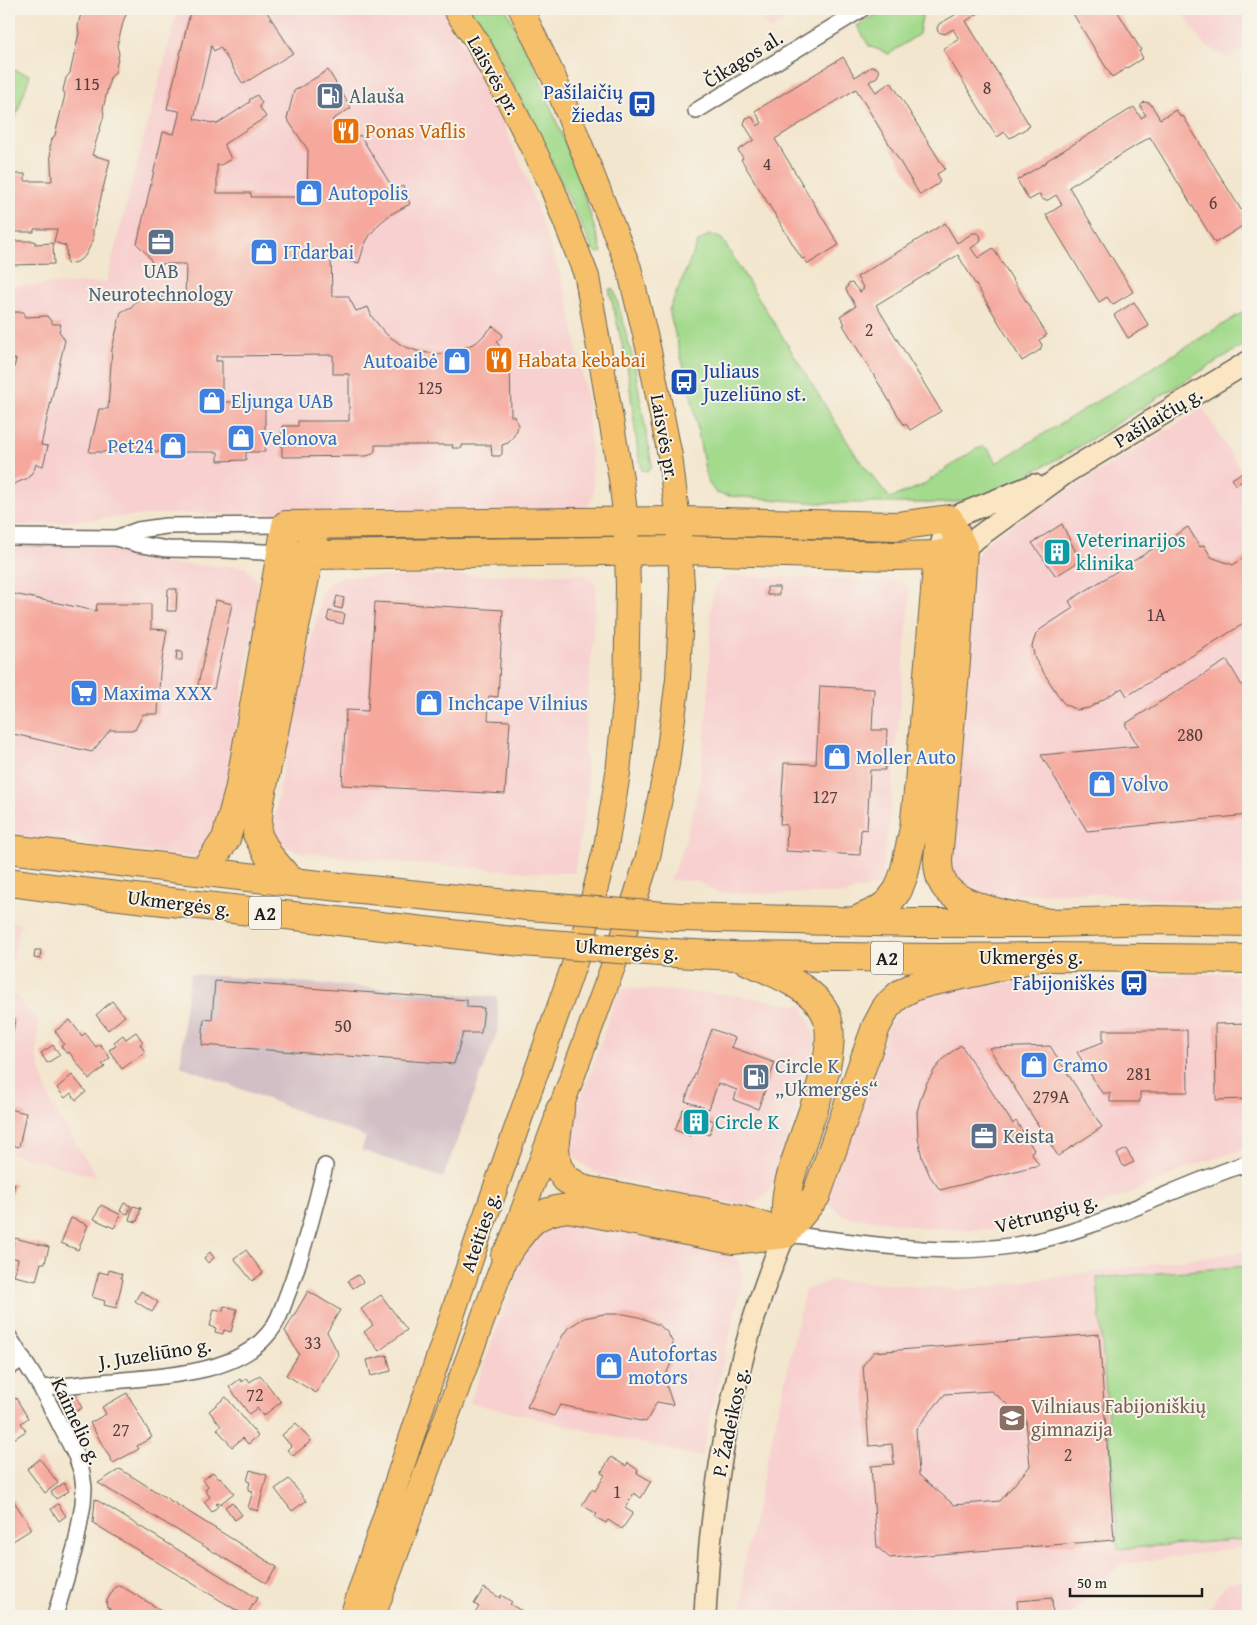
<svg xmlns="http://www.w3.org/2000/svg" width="1257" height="1625" font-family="'Gentium Book Plus',serif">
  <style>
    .built { fill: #f7d0cf }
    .industrial { fill: #d2bec5 }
    .green { fill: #a3da8c; stroke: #607b54 }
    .building { fill: #f6a89d; fill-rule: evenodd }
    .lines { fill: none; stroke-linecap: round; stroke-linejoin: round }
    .street-casing { stroke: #67635a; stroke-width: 18 }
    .secondary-casing { stroke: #67635a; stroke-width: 24 }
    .primary-casing { stroke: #67635a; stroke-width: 26 }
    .highway-casing { stroke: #67635a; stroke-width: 30 }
    .street { stroke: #fff; stroke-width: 15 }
    .secondary { stroke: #fbe6c4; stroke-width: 21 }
    .primary { stroke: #f6c06b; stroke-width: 24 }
    .highway { stroke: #f6c06b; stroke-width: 28 }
    .highway-bridge-casing { stroke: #67635a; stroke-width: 30; stroke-linecap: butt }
    .highway-bridge { stroke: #f6c06b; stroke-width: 28 }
    .labels { text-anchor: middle; stroke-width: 4; stroke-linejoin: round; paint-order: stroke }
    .number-label { font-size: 18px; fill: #523f3c }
    .shield { fill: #f7f3e8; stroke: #5e5c59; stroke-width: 1 }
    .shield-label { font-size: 19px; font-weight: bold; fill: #1c1c1c }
    .street-label { font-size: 20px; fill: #1c1c1c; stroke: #f7f3e8 }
    .transit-label { font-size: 20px; fill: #164399; stroke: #f7f3e8; text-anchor: end }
    .service-label { font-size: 20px; fill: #4e5e75; stroke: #f7f3e8; text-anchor: start }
    .food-label { font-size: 20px; fill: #c56008; stroke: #f7f3e8; text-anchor: start }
    .shop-label { font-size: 20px; fill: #366cbe; stroke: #f7f3e8; text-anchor: start }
    .culture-label { font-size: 20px; fill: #0d838f; stroke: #f7f3e8; text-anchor: start }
    .education-label { font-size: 20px; fill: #785e54; stroke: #f7f3e8; text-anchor: start }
  </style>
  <rect width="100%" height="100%" fill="#f7f3e8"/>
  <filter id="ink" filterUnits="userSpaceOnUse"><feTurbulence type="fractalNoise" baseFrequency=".02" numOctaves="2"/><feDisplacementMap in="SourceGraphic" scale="10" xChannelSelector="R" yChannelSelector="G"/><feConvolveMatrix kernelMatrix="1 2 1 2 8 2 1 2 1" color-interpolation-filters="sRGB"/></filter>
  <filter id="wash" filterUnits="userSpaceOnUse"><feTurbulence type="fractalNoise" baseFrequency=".0096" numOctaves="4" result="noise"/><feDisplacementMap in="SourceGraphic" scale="20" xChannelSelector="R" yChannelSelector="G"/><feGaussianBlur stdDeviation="1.12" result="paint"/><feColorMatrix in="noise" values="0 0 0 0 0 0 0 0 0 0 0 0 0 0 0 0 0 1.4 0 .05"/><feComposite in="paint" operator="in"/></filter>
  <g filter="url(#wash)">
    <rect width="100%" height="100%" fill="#f3e6ce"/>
    <path class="built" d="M178,9H443L494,102L524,171L567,295L588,406L594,491L592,500L583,510L573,513L160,514L9,526V286L106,282Z
      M755,9H805L770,31Z
      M1180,9H1248V46L1227,58L1202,43Z
      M1203,408L1248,482V903L1205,904L1082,892L983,896L962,888L949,868L972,568L977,556L983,547L994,536Z
      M67,545H100L161,564L245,567L258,582V598L225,800L216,842L206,853L190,857L9,835V546Z
      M585,574L592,579L596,586V593L584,743L588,790L574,873H541L430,864H413L302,852L289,848L279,840L274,831L275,814L282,775L322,593L331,581L344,577Z
      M730,576L897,581L906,585L908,588L910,595L890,815L881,881L876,887L855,890L846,894L717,893L697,881L670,880L684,846L698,790L701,768L708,704L711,606L714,589L722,578Z
      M9,921L20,924L10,974L12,992L38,1022L37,1058L52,1106L97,1177L9,1153Z
      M1248,973V1148L1200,1163L1102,1205L1056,1218L1009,1228L967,1230L921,1227L845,1216L829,1205L827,1195L888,1026L906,1001L946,986L1202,974Z
      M620,988L720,994L768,1000L780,1004L802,1006L814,1032L815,1046L811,1067L775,1181L765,1196L758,1202L750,1205H740L668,1191L597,1174L576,1159L569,1146L570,1129Z
      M564,1216L726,1251L732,1254L740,1263L743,1277L701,1457L470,1403L529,1239Z
      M1248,1251V1546L1120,1565L1070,1616H743V1568L805,1290L831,1280L962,1290Z
      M1248,1579V1616H1204L1226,1584Z"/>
    <path class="industrial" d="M190,974L497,997L499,1027L443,1178L361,1150L366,1137L181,1066L184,1016Z"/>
    <path class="green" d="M468,9H506L532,60L579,178L602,252L598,253L593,250L548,154L494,47Z
      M886,9H892L895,13L902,9L923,10L919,34L889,54L869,46L857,26Z
      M10,69L30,75L13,125H9Z
      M710,234L722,239L857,457L890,498L921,486L976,449L984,447L989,450L996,463L1248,309V342L1072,451L993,493L976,499L945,503H820L729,496L716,493L707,481L693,404L669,310L698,242Z
      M609,289H614L634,363L651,460L652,466L647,471L642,470L638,453L627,365Z
      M1248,1266V1539L1118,1549L1097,1278Z"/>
    <g id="blocks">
      <path class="building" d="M85,9H129L124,19L117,46L119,54L115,72L110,78L103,109L104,115L92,155L110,160L93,230V241L85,256L77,262L67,264L66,246L54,242L57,229H34V232H12V229H9V181H10V174H25V181H52L50,147L52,139L55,135L65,95L63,90L66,78L70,73L79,33L78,26L80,17Z
        M191,9H265L293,53L243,84L220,47L214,51L211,46L194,119L217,124L250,102L249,100L257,95L262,103L259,106L266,117L224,144L231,159L221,165H217V193H251V197H307L308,150L287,119L294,91L328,70L351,108L332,120L338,129L343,126L347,128L354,139L360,135L394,190L403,186L410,204L391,214L379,224L370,235L364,246L359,263L339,258L340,256H331L332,296H348L356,311L368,307L372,317L386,334L403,346L420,352L439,354L459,350L477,342L493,326L503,335L497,342L505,355H510L511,416H514L518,425L517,430L512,439L508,443L502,445V454L500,456H492L491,445H462V448H452L453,445H375V451L370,455L366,456L282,457V426H298V421H349V374H333V355L216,356V361H222V402H244L245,408H265V452H246V460L218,461V452H89L99,409H108L112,349L121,312L131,307L140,297H185L186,264H153L147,254L137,244L163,132L174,134L179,115V111L167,109Z
        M951,9H985L966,21L1030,126L1012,137L1010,138L1005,132L997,137L943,49L959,39L953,29L945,34L938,32L937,28L939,24L955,15Z
        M1070,9H1116L1141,50L1139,51L1143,58L1112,77Z
        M843,57L855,77L871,67H875L878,69L879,73L877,77L869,82L876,92L891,82L945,169L937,174L940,181L938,184L920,195L856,89L775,139L839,245L808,264L804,258L802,259L741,159L743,158L738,150L754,140L744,124L746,118L750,117L753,118L757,126L762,123L755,111Z
        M1144,102L1150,103L1160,119L1176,110L1181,117L1183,116L1243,213L1244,216L1242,217L1246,224L1215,243L1150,137L1069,187L1133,292L1115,303L1112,304L1107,297L1099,302L1046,215L1062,205L1056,195L1048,200H1044L1041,198L1040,194L1029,200L1017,180L1047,162L1046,161L1134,107L1141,118L1146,115L1141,108V105Z
        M945,223L957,243L973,233H977L980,235L981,239L979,243L971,248L978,258L993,248L1047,335L1039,340L1042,345L1040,350L1022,361L958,255L876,305L941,411L910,430L906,424L904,425L843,325L845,324L840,316L856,306L846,290L848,284L852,283L860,292L864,289L857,277Z
        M9,241H35V244L53,243L54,264L9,265Z
        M1134,302L1149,326L1128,338L1114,315Z
        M9,312H24V317L47,316L53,324H61L59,331L65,340L41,445L48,446L43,466L36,464L34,470L28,478L14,484H9V374L10,368H14L16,359H9Z
        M1241,473L1245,479L1236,485L1232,479Z
        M1062,524L1080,561L1056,576L1032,543Z
        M1188,527L1200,547L1204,545L1211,557L1233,565L1248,555V621L1127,696L1122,688L1089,708L1077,710L1066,705L1061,700L1035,659L1032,646L1036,634L1041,629L1073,608L1069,601Z
        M767,587H779V595H767Z
        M168,589H177L176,611H167Z
        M9,593L96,611L97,604H151V629L167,630L160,672L158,714H143L135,730H110L92,752L9,733Z
        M337,596L344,598L342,609L334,607Z
        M216,600L232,604L214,689L198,685Z
        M375,602L503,610L498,697L489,696L488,720L510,721L505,794L342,785L346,710L368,711Z
        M329,611L345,614L343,624L327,620Z
        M177,651L182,652V660H176Z
        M1227,660L1248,696V815L1087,831L1041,755L1138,746L1125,724Z
        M820,686L874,689L872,730H887L885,770H870L867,830L861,829L860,855L786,851L787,825L780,824L784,763L816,764Z
        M35,950H41L40,959L34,958Z
        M215,981L467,1000V1007L484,1008L481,1033H463L454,1064L202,1045L204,1019L212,1020Z
        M112,1001L125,1016L108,1030L96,1015Z
        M9,1015L15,1019L10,1048H9Z
        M70,1020L82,1036L85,1033L96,1047L100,1044L110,1058L102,1064L105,1067L89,1079L69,1052L67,1054L61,1046L64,1044L55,1031Z
        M1248,1023V1099L1216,1100L1215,1024Z
        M712,1029L735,1038L731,1047L775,1063L758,1109L734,1100L737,1090L718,1083L709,1109L685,1101Z
        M1103,1030H1187L1188,1092H1140V1102H1110V1093H1102L1077,1052L1103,1042Z
        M136,1032L143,1042L140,1044L145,1052L122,1069L109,1050L116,1046L114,1042L123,1035L126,1039Z
        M53,1045L60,1055L47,1063L41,1053Z
        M961,1045L1013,1124L1016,1121L1034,1150L1031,1152L1039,1165L940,1190L930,1176L922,1158L918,1137L917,1112L921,1097L926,1084L935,1069L946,1056Z
        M1050,1046L1102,1127L1058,1156L989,1048Z
        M72,1075L86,1092L76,1100L71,1093L65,1098L57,1088Z
        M9,1109L26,1113L19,1147L9,1144Z
        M683,1109L714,1121L709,1135L693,1129L690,1136L675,1130Z
        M1126,1149L1134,1162L1124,1167L1117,1154Z
        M9,1183L15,1184L9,1203Z
        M124,1203L131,1206L128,1214L120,1211Z
        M101,1205L121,1215L114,1228L94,1219Z
        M133,1206L141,1208L137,1222L129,1220Z
        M71,1218L88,1225L78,1250L61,1243Z
        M15,1238L49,1247L45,1263H41L36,1281L14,1276L18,1259L10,1257Z
        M246,1250L263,1273L252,1281L234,1258Z
        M210,1252L214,1258L208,1263L204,1258Z
        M109,1270L122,1274L121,1278L123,1279L116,1308L104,1305L105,1301L92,1297L99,1272L108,1274Z
        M358,1275L363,1282L353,1288L348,1281Z
        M141,1291L158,1302L152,1312L135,1301Z
        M308,1291L340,1310L327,1332L339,1355L316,1393L286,1375L299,1354L285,1331Z
        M381,1295L407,1330L379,1351L364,1332L373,1325L361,1309Z
        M224,1306L237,1309L231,1332L224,1330L223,1334L215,1332L216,1328L210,1326L214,1309L223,1311Z
        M604,1314H624L639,1317L659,1325L667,1332L673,1343L671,1355L676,1354L664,1378L673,1405L657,1402L646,1422L560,1405L554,1416L527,1407L563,1335L568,1328L584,1318Z
        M1099,1334L1114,1540L890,1558L877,1547L871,1466L894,1464L892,1444L869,1446L863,1365L874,1352ZM991,1391L1026,1420L1030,1466L1000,1501L954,1505L919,1475L916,1429L945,1394Z
        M387,1355L391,1371L371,1376L367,1360Z
        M260,1375L281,1402L263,1416L257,1408L249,1414L229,1387L240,1379L242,1382L247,1378L250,1382Z
        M74,1392L82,1408L62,1419L54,1403Z
        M127,1393L152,1437L137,1446L139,1449L113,1463L90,1423L106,1414L102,1407Z
        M226,1397L258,1436L248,1444L243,1438L232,1447L217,1429L221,1426L209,1411Z
        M16,1398L28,1418L21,1423L26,1431L9,1442V1403Z
        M296,1423L311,1441L293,1456L287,1450L291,1446L282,1435Z
        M611,1457L626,1466L628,1463L638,1470L637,1473L651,1481L641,1498L634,1493L625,1508L633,1513L622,1529L608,1520L606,1523L595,1517L597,1514L582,1505L592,1489L595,1491L605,1475L601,1473Z
        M40,1459L58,1483L45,1493L27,1469Z
        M120,1469L277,1567L266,1583L98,1483Z
        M250,1470L267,1475L258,1511L248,1508L253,1491L248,1490L250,1482L247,1481Z
        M213,1472L218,1478L220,1477L234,1493L220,1504L219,1502L216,1504L218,1506L212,1512L204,1502L210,1497L205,1490L208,1486L203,1480Z
        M289,1479L306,1501L292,1511L275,1489Z
        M64,1483L69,1491L56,1499L51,1492Z
        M11,1497L32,1529L13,1541L9,1534V1499Z
        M95,1499L257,1598L246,1616L93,1523Z
        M232,1502L242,1515L235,1520L225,1507Z
        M58,1504L66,1516L59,1521L51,1509Z
        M118,1585L121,1586L171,1616H105L110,1609L107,1607L106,1602L115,1587Z
        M484,1588L500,1598L501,1595L512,1602L510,1604L525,1613L523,1616H473L479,1607L474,1604Z
        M1052,1598L1053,1616H1018L1017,1601Z"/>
    </g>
  </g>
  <g filter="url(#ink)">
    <use href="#blocks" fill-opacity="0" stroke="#67635a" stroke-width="1"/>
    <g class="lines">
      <defs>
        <path id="street" d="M696,111L862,9
          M9,537L116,538L137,544L167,549L225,550L282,553
          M116,538L138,530L166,526L286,525
          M785,1234C861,1242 939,1258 1016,1245C1097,1232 1170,1188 1248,1163
          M9,1337L41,1388L76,1456L82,1473L84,1488L83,1504L76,1544L55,1616
          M9,1368L23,1358
          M41,1388C65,1386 89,1383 113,1381C161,1376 235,1375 268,1334C279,1322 283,1305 289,1290C304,1249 315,1209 325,1166"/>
        <path id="secondary" d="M963,548L1067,472L1248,362
          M938,555L949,519L1034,485
          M705,1616C711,1485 733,1355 785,1234"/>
        <path id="primary" d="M352,1616L480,1232L582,942L606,847L618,773L626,693L628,587L626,521L621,479L587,277L550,182L509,101L476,40L455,9
          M373,1616L618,953L648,857L667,764L678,679L682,586L678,521L670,456L649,351L629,268L554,78L521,9"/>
        <path id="highway" d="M282,553L310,555L680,550L895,556L938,555L963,548
          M9,849L291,882L528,906
          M203,872L226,839L239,791L286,525L678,521L897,526L949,519L963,548L956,661L938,859C938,868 939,877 944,885C960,910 1022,917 1049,923
          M9,882L75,891L522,942
          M291,882L269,856L257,834L259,806L313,538
          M679,917L912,923H1049L1156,920L1248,922
          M855,921L877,911L888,903L898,890L904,874L914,828L919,783L938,555
          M673,953L735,956L941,958L1051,957L1248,959
          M746,960C770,971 813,987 825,1012C845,1054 796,1143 788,1188C785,1203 786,1219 785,1234
          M560,1110L555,1148L557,1166L566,1179L585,1190L709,1213L742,1220L777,1231
          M505,1256C525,1228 531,1212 568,1208L733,1240L785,1234L816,1196L876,1027L887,1006L900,994L915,986L929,982L981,971L1038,957"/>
      </defs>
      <use href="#street" class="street-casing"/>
      <use href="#secondary" class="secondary-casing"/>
      <use href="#primary" class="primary-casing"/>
      <use href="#highway" class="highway-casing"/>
      <use href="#street" class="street"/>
      <use href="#secondary" class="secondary"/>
      <use href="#primary" class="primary"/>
      <use href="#highway" class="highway"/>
      <defs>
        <path id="highway-bridge" d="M528,906L679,917
          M522,942L673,953"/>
      </defs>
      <use href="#highway-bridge" class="highway-bridge-casing"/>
      <use href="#highway-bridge" class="highway-bridge"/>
    </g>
  </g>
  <defs>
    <symbol id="fuel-square" viewBox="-11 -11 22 22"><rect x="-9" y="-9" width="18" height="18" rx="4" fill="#5c6f8a" stroke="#f7f3e8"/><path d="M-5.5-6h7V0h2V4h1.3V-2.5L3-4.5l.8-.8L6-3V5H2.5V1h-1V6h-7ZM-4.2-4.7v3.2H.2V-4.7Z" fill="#fff"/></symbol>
    <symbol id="bus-square" viewBox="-11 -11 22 22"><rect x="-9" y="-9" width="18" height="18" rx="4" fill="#1a4fb4" stroke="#f7f3e8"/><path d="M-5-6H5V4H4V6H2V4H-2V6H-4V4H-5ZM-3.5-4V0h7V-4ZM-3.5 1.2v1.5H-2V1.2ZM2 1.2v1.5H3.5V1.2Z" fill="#fff"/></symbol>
    <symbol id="restaurant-square" viewBox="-11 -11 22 22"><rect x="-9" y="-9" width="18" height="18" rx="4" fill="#e8710a" stroke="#f7f3e8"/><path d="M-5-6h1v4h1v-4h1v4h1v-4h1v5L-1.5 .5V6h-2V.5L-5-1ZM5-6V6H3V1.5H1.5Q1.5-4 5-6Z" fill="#fff"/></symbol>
    <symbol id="shop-square" viewBox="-11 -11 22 22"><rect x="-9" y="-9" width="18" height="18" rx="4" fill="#3f7fe0" stroke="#f7f3e8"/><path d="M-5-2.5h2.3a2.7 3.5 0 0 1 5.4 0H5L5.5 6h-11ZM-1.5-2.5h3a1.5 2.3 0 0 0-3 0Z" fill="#fff"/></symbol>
    <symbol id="office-square" viewBox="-11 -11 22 22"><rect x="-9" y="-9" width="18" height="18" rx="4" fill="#5c6f8a" stroke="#f7f3e8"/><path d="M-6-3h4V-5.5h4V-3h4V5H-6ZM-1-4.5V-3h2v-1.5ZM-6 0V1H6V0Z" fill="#fff"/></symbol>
    <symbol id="building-square" viewBox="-11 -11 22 22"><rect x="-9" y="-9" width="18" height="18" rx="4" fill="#0f9aa8" stroke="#f7f3e8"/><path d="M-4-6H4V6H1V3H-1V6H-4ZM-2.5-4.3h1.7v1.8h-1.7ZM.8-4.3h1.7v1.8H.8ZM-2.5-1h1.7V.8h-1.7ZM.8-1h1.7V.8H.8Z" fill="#fff"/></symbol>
    <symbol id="supermarket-square" viewBox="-11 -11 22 22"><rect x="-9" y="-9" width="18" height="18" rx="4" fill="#3f7fe0" stroke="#f7f3e8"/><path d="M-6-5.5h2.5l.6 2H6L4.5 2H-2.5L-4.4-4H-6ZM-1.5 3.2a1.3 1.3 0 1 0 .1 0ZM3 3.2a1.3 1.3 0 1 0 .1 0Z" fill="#fff"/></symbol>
    <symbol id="school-square" viewBox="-11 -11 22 22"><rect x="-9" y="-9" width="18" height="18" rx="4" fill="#8d6e63" stroke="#f7f3e8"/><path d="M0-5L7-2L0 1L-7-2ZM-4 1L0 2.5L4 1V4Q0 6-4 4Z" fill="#fff"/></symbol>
  </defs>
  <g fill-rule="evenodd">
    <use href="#fuel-square" x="314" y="80" width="32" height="32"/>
    <use href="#bus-square" x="626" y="88" width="32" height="32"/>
    <use href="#restaurant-square" x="330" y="115" width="32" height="32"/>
    <use href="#shop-square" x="293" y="177" width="32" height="32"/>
    <use href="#office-square" x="145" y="226" width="32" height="32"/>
    <use href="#shop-square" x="248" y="236" width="32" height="32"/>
    <use href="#restaurant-square" x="483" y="344" width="32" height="32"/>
    <use href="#shop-square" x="441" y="345" width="32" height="32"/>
    <use href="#bus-square" x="668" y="366" width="32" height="32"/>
    <use href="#shop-square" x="196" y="385" width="32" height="32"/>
    <use href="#shop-square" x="225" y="422" width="32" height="32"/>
    <use href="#shop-square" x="157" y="430" width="32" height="32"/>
    <use href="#building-square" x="1041" y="536" width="32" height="32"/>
    <use href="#supermarket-square" x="68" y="677" width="32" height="32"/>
    <use href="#shop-square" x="413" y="687" width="32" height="32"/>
    <use href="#shop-square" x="821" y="741" width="32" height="32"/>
    <use href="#shop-square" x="1086" y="768" width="32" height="32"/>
    <use href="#bus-square" x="1118" y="967" width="32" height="32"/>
    <use href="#shop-square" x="1018" y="1049" width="32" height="32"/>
    <use href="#fuel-square" x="740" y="1061" width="32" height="32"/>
    <use href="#building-square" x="680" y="1106" width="32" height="32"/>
    <use href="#office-square" x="968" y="1120" width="32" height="32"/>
    <use href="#shop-square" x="593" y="1350" width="32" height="32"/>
    <use href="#school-square" x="996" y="1402" width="32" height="32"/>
  </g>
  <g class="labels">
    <g class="number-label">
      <text x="87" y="90">115</text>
      <text x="987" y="94">8</text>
      <text x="767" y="170">4</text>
      <text x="1213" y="209">6</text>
      <text x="869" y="336">2</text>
      <text x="430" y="394">125</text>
      <text x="1156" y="621">1A</text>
      <text x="1190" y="741">280</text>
      <text x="825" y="803">127</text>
      <text x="343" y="1032">50</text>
      <text x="1139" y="1080">281</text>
      <text x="1051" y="1103">279A</text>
      <text x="313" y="1349">33</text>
      <text x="255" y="1401">72</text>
      <text x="121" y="1436">27</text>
      <text x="1068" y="1461">2</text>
      <text x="617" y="1498">1</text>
    </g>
    <g class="shield">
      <rect x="249" y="896.5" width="32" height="33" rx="4"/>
      <rect x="871" y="941.5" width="32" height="33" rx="4"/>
    </g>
    <g class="shield-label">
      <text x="265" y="920">A2</text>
      <text x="887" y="965">A2</text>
    </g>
    <g class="street-label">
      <text transform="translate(743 59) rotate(-32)" y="7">Čikagos al.</text>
      <text transform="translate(494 75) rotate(61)" y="7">Laisvės pr.</text>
      <text transform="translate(1158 417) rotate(-31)" y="7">Pašilaičių g.</text>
      <text transform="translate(665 437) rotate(80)" y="7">Laisvės pr.</text>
      <text transform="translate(179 903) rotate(7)" y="7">Ukmergės g.</text>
      <text transform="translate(627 949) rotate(4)" y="7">Ukmergės g.</text>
      <text x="1031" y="964">Ukmergės g.</text>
      <text transform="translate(1046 1213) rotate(-15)" y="7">Vėtrungių g.</text>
      <text transform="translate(480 1232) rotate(-71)" y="7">Ateities g.</text>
      <text transform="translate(155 1353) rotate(-9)" y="7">J. Juzeliūno g.</text>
      <text transform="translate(77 1421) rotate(65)" y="7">Kaimelio g.</text>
      <text transform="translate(730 1422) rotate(-78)" y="7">P. Žadeikos g.</text>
    </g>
    <g class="transit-label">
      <text x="623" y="99">Pašilaičių<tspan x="623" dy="23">žiedas</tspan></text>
      <text x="703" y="378" text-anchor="start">Juliaus<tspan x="703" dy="23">Juzeliūno st.</tspan></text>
      <text x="1115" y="990">Fabijoniškės</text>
    </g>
    <g class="service-label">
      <text x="349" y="103">Alauša</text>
      <text x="161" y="278" text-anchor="middle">UAB<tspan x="161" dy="23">Neurotechnology</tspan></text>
      <text x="775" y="1073">Circle K<tspan x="775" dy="23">„Ukmergės“</tspan></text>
      <text x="1003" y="1143">Keista</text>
    </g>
    <g class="food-label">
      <text x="365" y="138">Ponas Vaflis</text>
      <text x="518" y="367">Habata kebabai</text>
    </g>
    <g class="shop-label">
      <text x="328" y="200">Autopolis</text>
      <text x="283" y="259">ITdarbai</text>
      <text x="438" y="368" text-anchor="end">Autoaibė</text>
      <text x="231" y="408">Eljunga UAB</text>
      <text x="260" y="445">Velonova</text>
      <text x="154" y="453" text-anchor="end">Pet24</text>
      <text x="103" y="700">Maxima XXX</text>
      <text x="448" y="710">Inchcape Vilnius</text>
      <text x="856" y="764">Moller Auto</text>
      <text x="1121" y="791">Volvo</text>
      <text x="1053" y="1072">Cramo</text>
      <text x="628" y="1361">Autofortas<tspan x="628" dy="23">motors</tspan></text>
    </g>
    <g class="culture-label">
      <text x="1076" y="547">Veterinarijos<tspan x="1076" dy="23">klinika</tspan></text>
      <text x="715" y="1129">Circle K</text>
    </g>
    <g class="education-label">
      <text x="1031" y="1413">Vilniaus Fabijoniškių<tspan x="1031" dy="23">gimnazija</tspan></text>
    </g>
  </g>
  <rect width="1257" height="1625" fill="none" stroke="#f7f3e8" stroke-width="30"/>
  <path d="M1070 1588v8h132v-8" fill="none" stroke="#1c1c1c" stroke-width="2.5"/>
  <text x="1077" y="1588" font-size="15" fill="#1c1c1c" stroke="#f7f3e8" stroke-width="4" paint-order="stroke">50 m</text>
</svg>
